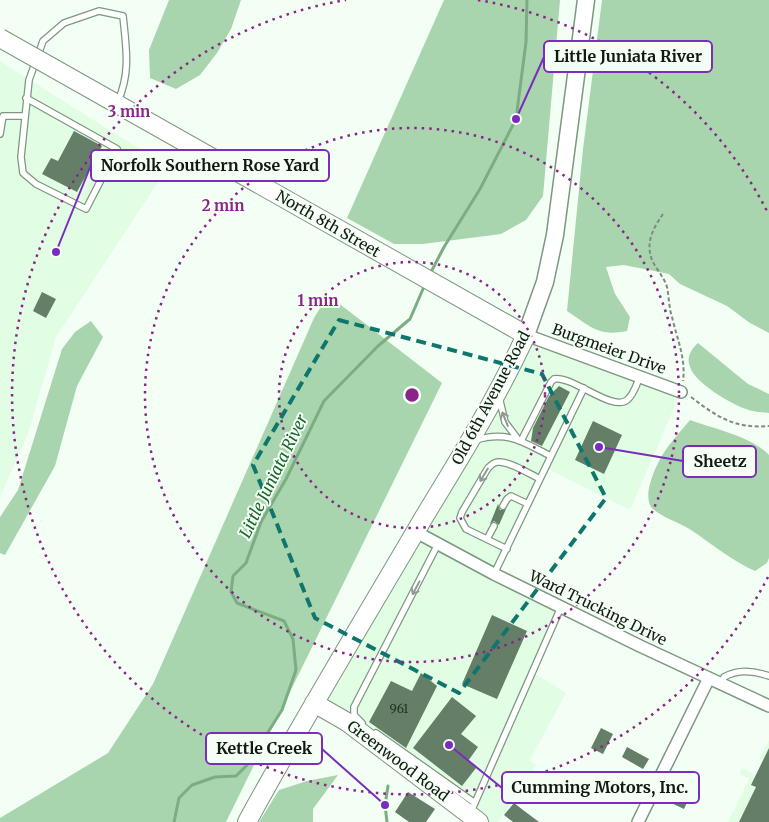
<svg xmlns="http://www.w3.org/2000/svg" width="769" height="822" font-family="Merriweather,serif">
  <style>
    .built { fill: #e1fde4 }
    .green { fill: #a9d5ae }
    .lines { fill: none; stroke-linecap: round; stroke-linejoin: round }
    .stream { stroke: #7cad82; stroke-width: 3 }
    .building { fill: #647e67 }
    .lane-casing { stroke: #7d9780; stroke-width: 8 }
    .street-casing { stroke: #7d9780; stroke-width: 14 }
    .secondary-casing { stroke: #7d9780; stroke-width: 19 }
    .primary-casing { stroke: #7d9780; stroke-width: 20 }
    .path { stroke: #7f8a80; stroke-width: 2; stroke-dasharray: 4 2.5; stroke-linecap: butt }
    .lane { stroke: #fff; stroke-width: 5.5 }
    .street { stroke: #fff; stroke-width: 11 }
    .secondary { stroke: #fff; stroke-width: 16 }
    .primary { stroke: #fff; stroke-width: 18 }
    .primary-bridge-casing { stroke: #7d9780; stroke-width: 20; stroke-linecap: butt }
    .primary-bridge { stroke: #fff; stroke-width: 18 }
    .oneway { stroke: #939894 }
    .marked { fill: none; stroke: #0f766e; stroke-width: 4; stroke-dasharray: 10 6; stroke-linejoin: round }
    .ring { fill: none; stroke: #8a238a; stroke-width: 2.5; stroke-dasharray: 2.5 5 }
    .labels { text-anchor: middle; stroke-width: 4; stroke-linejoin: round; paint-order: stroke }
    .number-label { font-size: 12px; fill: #253326 }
    .street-label { font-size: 15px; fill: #101a11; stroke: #f3fff4 }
    .water-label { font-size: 16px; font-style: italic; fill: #1b632d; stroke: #f3fff4 }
    .centre { fill: #8a238a; stroke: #f3fff4; stroke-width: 2.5 }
    .ring-label { font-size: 15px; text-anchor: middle; font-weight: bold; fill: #8a238a; stroke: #f3fff4; stroke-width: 4; stroke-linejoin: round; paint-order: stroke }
    .leader { fill: none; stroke: #7b2cbf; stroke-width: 2 }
    .callout-dot { fill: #7b2cbf; stroke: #f3fff4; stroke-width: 2 }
    .callout { fill: #f3fff4; stroke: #7b2cbf; stroke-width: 2 }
    .callout-label { font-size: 16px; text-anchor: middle; font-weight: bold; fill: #101a11 }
  </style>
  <rect width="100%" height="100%" fill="#f3fff4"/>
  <path class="built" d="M0,61L168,167L56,337L28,434L0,497Z
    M531,334L681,392L630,510L546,468L495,573L561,607L533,672L566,693L530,760L536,765L498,822H486L318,700Z
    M769,740V822H728L749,779L739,774L742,768L756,775L763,760L760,758Z"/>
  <path class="green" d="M169,0H241L231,29L217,53L200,75L176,89L150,78L149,50Z
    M444,0H560L543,196L526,220L501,234L423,244H394L347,218Z
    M602,0H769V333L750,323L727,306L680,284L669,274L624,265L606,267L615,294L630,317L627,331C598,337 590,326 567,311L583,149Z
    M328,295L442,383L226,822H0V818L108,753L153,684L314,318Z
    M91,321L103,337L77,386L55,466L5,555L0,553V517L18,490L62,349L75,332Z
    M698,343L748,384L769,394V413C761,412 753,412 746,409C731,404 695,383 690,367C686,358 691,349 698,343Z
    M690,420C714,429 751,436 769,455V558L767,563L755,571C732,561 712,544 691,530C681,523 658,516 651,507C647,500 648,491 650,484C659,454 670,444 690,420Z
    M338,775L313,809V822H259L279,790L307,781Z"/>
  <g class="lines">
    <path class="stream" d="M431,272L444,247L480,189L516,119L526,42L527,0
      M174,822L179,798L192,785L215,777L236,776L247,765L282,710L296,670L293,639L284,621L237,603L231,592L233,576L246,563L261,522L286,479L324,401L378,346L410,319L423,289
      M387,822L385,805L388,786"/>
  </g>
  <path class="building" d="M74,131L102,146L77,192L42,174L51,158L58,161Z
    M42,292L56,299L46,318L33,311Z
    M559,386L570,392L542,446L531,441L533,428L549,396Z
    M593,421L622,435L604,474L575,460Z
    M498,504L500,510L506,509L499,525L494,521L490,524Z
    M492,615L527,631L497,699L462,684Z
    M421,673L437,686L406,748L369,722L391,681L412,691Z
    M452,697L476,716L461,734L478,747L468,761L476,768L462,786L413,748Z
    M601,728L613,734L603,754L591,748Z
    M627,747L649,759L643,769L622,757Z
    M769,748V822H739L756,787L751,785Z
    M672,790L689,798L684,809L667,801Z
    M408,792L435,809L426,822H409L395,812Z
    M514,803L523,810L539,822H513L504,815Z"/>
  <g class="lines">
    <defs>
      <path id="lane" d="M26,98L117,149L86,209L36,184L23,173L21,157L29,80L43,41L64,23L99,11L123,16C126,47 131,72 118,101
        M0,134L3,116H25
        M499,397L505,422L517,438
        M476,440C508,430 524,443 551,456
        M521,441L551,382L554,379C572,375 612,412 627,400C634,395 637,383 640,376
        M503,506L507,499L511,496L528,504
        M487,539L494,526
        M507,549L466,529L460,518L462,512L488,468C491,465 494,462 498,462C509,461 530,474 540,479
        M494,574L584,388
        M722,684L724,677C738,669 755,671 769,676
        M362,723L354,715V707L438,544
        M376,733L475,803
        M470,814L561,607"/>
      <path id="street" d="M526,335L681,392
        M416,532L494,574L640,646L769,706
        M638,822L709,678"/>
      <path id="secondary" d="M526,335L545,282L555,235L586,0"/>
      <path id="primary" d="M55,69L526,335C497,398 460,458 424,517C365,618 303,719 247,822
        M314,703L347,722L479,822"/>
    </defs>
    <use href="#lane" class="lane-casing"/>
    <use href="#street" class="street-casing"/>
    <use href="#secondary" class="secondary-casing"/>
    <use href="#primary" class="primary-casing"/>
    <path class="path" d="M663,214C654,227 645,242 652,260C656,269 664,277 667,287C669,297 669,308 672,317C677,339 686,358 683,381
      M691,397C717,417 735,429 769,426"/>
    <use href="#lane" class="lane"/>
    <use href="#street" class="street"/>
    <use href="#secondary" class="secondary"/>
    <use href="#primary" class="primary"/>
    <defs>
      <path id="primary-bridge" d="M0,38L55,69"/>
    </defs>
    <use href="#primary-bridge" class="primary-bridge-casing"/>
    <use href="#primary-bridge" class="primary-bridge"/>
  </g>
  <defs><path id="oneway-shaft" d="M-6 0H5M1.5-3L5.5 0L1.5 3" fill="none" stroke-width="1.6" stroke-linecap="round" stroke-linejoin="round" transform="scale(1.25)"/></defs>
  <g class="oneway">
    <use href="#oneway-shaft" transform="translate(505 419) rotate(-112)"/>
    <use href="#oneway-shaft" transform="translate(484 475) rotate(121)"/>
    <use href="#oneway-shaft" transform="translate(416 588) rotate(118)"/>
  </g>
  <path class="marked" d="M339,320L542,374L606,498L459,693L315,618L253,465Z"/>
  <g class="ring">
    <circle cx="412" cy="395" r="133"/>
    <circle cx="412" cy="395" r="267"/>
    <path d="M768 577A400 400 0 1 1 346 0M478 0A400 400 0 0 1 768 213"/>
  </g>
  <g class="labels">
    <g class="number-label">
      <text x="399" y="713">961</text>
    </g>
    <g class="street-label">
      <text transform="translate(328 224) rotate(30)" y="5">North 8th Street</text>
      <text transform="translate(609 349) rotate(20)" y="5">Burgmeier Drive</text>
      <text transform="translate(491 398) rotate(-62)" y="5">Old 6th Avenue Road</text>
      <text transform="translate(598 608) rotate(26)" y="5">Ward Trucking Drive</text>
      <text transform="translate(398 761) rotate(37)" y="5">Greenwood Road</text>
    </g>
    <g class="water-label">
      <text transform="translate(273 476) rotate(-64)" y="6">Little Juniata River</text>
    </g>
  </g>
  <circle cx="412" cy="395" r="8" class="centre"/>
  <g class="ring-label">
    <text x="129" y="117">3 min</text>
    <text x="223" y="211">2 min</text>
    <text x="318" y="306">1 min</text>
  </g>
  <path class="leader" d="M516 119L544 57M56 252L91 165M599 447L683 461M385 805L322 749M449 745L502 788"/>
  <g class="callout-dot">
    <circle cx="516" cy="119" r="5"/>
    <circle cx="56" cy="252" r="5"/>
    <circle cx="599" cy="447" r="5"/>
    <circle cx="385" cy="805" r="5"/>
    <circle cx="449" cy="745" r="5"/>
  </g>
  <g class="callout">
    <rect x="544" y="41" width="168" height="31" rx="5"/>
    <rect x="91" y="150" width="238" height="31" rx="5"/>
    <rect x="683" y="446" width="73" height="31" rx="5"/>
    <rect x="206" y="733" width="116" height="31" rx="5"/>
    <rect x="502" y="772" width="197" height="31" rx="5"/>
  </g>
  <g class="callout-label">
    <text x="628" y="62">Little Juniata River</text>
    <text x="210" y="171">Norfolk Southern Rose Yard</text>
    <text x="720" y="467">Sheetz</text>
    <text x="264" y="754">Kettle Creek</text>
    <text x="600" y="793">Cumming Motors, Inc.</text>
  </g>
</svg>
